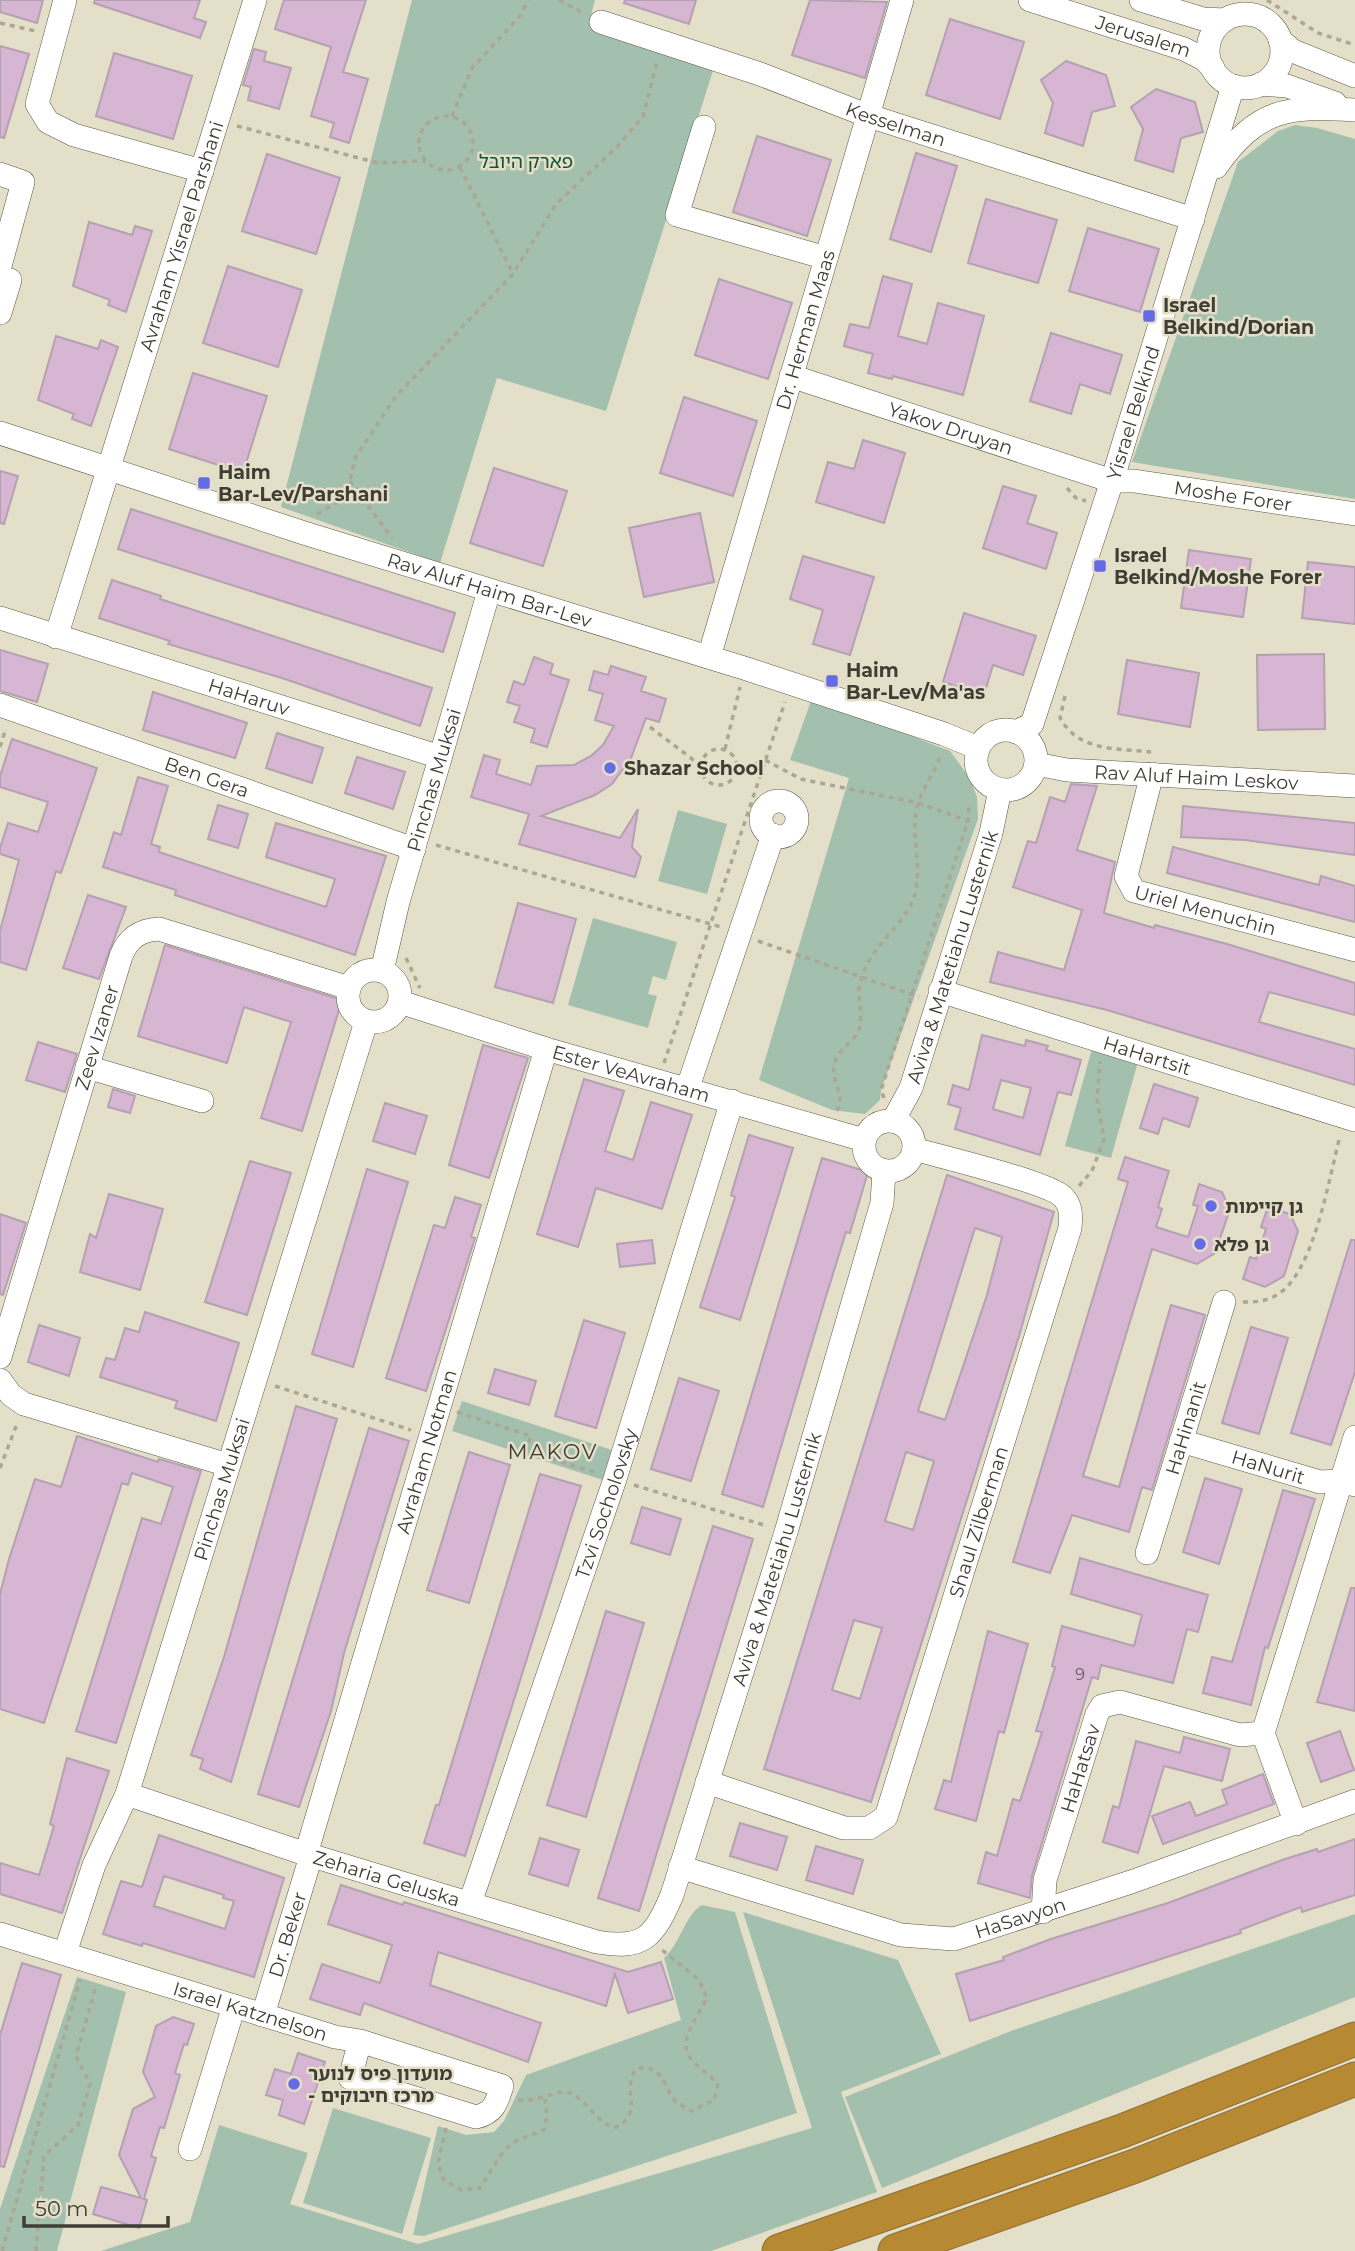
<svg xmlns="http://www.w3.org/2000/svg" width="1355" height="2251" font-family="Montserrat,'Noto Sans Hebrew',sans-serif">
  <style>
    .green { fill: #a3c0af }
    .building { fill: #d7b6d3; stroke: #b4a1b1; stroke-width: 2; fill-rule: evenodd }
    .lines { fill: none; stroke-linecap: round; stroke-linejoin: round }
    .minor-casing { stroke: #5c5844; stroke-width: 24 }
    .highway-casing { stroke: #8d6e33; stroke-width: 35 }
    .path { stroke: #aba794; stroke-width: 3.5; stroke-dasharray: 5 5; stroke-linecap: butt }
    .minor { stroke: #fff; stroke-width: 23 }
    .highway { stroke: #b78933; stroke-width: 33 }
    .poi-dot { fill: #656be4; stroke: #e4dfc8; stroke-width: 2.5 }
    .labels { text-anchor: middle; stroke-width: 5; stroke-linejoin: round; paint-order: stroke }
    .number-label { font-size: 16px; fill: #655b5c }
    .street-label { font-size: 19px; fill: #3f3d34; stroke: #e4dfc8 }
    .park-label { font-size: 19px; fill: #105537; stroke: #e4dfc8 }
    .poi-label { font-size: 19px; font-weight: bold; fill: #3f3d34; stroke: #e4dfc8; text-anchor: start }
    .neighbourhood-label { font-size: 21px; letter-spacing: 2px; fill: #3f3d34; stroke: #e4dfc8 }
  </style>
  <rect width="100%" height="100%" fill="#e4dfc8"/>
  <path class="green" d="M412,0H595L589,23L715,64L606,411L497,378L440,563L281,507Z
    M1295,125L1317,128L1355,139V499L1132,462L1238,162L1278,131Z
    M812,698L950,751L969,777L977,797L978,819L881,1090L880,1100L865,1114L832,1110L759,1080L849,778L790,760Z
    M678,810L727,824L707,894L658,881Z
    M593,918L677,942L666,980L653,976L648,994L657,996L648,1028L568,1005Z
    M1093,1045L1139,1058L1111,1158L1065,1146Z
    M462,1401L615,1451L606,1481L452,1431Z
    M702,1905L735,1912L797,2113L424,2236L413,2235L438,2126L466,2135L494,2132L504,2121L526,2075L681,2020L664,1958C681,1943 684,1916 702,1905Z
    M743,1912L898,1960L941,2054L841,2092L877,2192L711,2251H101L190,2222L219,2125L308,2153L290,2204L418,2244L812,2128Z
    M1355,1914V1997L882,2188L845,2097L1011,2031Z
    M77,1977L126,1992L57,2251H0V2209Z
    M333,2108L431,2138L402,2234L303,2203Z"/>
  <path class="building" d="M0,0H43L37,23L0,12Z
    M95,0H200L194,18L206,22L200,38L94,3Z
    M284,0H366L343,72L368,79L349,143L330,137L334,123L311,116L331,47L275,29Z
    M625,0H696L689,24L624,3Z
    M810,0L887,2L865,78L792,55Z
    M950,19L1024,42L1000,119L926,95Z
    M0,46L29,54L4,138L0,137Z
    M254,49L266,52L264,61L291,68L279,109L248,100L251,87L243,85Z
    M114,53L192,76L173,139L96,116Z
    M1066,61L1106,75L1115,106L1092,112L1083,146L1045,133L1053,103L1041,80Z
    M1156,89L1195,102L1203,132L1181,138L1173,172L1135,160L1143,129L1131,107Z
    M757,136L831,160L807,236L733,212Z
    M916,153L957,166L931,252L890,239Z
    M267,154L340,178L316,254L242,231Z
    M986,199L1057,220L1038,283L968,263Z
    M89,222L132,235L135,226L152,231L126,312L108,305L110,300L73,286Z
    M1088,228L1159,249L1140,312L1069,291Z
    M228,266L302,290L278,367L203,343Z
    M883,276L912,284L898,336L927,344L938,303L984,316L963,395L893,376L892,379L868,373L873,354L844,346L850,324L869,328Z
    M719,279L792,303L768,379L695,355Z
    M1051,333L1122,355L1110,394L1080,384L1071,414L1030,401Z
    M56,336L98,349L101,340L118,347L91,426L72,419L74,414L38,400Z
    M193,373L267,396L243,473L169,449Z
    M684,397L757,421L733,496L660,473Z
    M863,440L905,453L884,523L816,502L828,462L854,469Z
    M494,468L567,491L543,566L470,543Z
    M0,471L18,476L4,524L0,523Z
    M1003,486L1036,496L1027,523L1057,533L1046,569L983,548Z
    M131,509L455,613L443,652L118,549Z
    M700,513L714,582L644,597L629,528Z
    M1189,550L1251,559L1243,617L1181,608Z
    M803,556L874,577L850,655L813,644L823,610L790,599Z
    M1308,562L1355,567V624L1302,618Z
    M112,580L161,596L160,599L432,688L420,726L285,679L168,644L170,641L99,618Z
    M964,613L1036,636L1023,675L993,665L984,695L943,682Z
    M0,650L48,664L37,702L0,691Z
    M1324,654L1325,729L1258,730L1257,655Z
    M534,657L553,664L550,674L569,680L547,747L531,742L535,729L514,722L520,706L507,702L514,681L524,685Z
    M1127,660L1199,673L1190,727L1118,714Z
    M611,666L646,677L641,691L666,699L659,722L646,718L631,758L612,784L595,795L541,816L620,838L638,809L632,847L641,857L635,877L519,844L529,814L471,797L484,755L500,760L496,774L531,785L537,766L574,765L591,756L603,745L614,726L595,720L603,694L589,690L594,671L608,675Z
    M153,692L247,723L235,758L143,730Z
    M277,733L323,748L312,783L266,768Z
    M12,739L97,768L61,873L56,871L26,970L0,962V931L19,860L0,854V848L8,823L38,832L48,802L0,787V776Z
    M357,757L405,772L393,809L345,793Z
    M138,777L168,786L151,844L160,847L159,852L326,907L335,879L266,857L276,823L386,856L355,955L175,895L176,890L103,867L114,832L121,835Z
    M1071,784L1097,786L1077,850L1115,862L1104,913L1154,928L1155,925L1227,944L1355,983V1015L1269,992L1259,1022L1355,1049V1085L1107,1010L990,982L998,952L1064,970L1082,910L1013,887L1028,841L1036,843L1050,797L1065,802Z
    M218,805L248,814L238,848L208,839Z
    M1183,806L1355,823V855L1245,840L1181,837Z
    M1173,847L1319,885L1321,876L1355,886V922L1167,873Z
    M88,895L126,907L99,979L63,968Z
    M518,903L576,919L553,1003L495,987Z
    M165,945L342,1000L302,1131L261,1118L291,1022L244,1007L227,1063L138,1036Z
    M982,1035L1025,1046L1026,1040L1048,1046L1046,1050L1081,1060L1071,1095L1058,1092L1040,1155L955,1129L961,1108L948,1104L953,1085L969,1090ZM1001,1080L1031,1088L1023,1118L993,1109Z
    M38,1042L77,1054L65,1092L26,1080Z
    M483,1045L528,1058L489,1178L449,1165Z
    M584,1079L624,1091L605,1151L633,1160L651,1102L692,1115L662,1209L596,1188L578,1247L537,1234Z
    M1154,1084L1198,1098L1189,1127L1163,1118L1158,1134L1140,1128Z
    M113,1089L135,1096L130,1113L108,1107Z
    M385,1103L427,1116L415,1154L373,1141Z
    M749,1135L793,1148L740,1320L700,1307L735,1197L731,1195Z
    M1125,1157L1169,1171L1158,1207L1162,1209L1156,1227L1188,1237L1198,1206L1193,1205L1199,1184L1222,1192L1230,1209L1215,1253L1197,1264L1152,1249L1083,1476L1119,1487L1171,1305L1205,1315L1152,1490L1142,1487L1129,1532L1072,1515L1050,1573L1013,1562L1128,1182L1118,1179Z
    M822,1158L868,1172L850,1233L846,1232L823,1306L763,1507L722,1494Z
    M250,1161L291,1173L247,1315L205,1302Z
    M367,1169L408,1182L353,1367L312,1354Z
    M947,1175L1054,1212L1019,1336L871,1802L764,1769ZM975,1228L1002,1237L987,1295L945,1420L918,1411ZM906,1452L934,1461L913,1530L885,1521ZM854,1620L882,1628L860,1699L832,1690Z
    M109,1194L163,1209L140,1290L80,1272L90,1234L96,1238Z
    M455,1197L481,1205L471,1237L475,1238L426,1391L386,1378L434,1225L445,1228Z
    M1268,1207L1290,1214L1298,1231L1284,1276L1265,1287L1243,1279L1250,1257L1256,1259L1266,1229L1261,1227Z
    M0,1214L26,1223L3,1295L0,1294Z
    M652,1240L655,1263L620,1267L617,1244Z
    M1351,1240H1355V1372L1331,1445L1291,1433Z
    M145,1312L239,1343L216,1421L175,1408L177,1401L100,1377L106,1358L115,1360L125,1328L139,1332Z
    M584,1320L625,1333L596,1428L555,1416Z
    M39,1325L80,1338L69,1376L28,1362Z
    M1251,1327L1288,1338L1259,1434L1222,1423Z
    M495,1369L536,1381L529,1405L488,1393Z
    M679,1378L719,1391L691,1481L651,1469Z
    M296,1406L337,1419L231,1782L200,1769L203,1759L191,1755L224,1657Z
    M369,1428L409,1441L344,1653L331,1711L299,1807L258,1794Z
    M77,1436L158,1462L159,1459L201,1471L116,1743L76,1731L142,1518L161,1524L173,1487L132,1473L128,1485L122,1483L44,1723L0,1709V1594L9,1559L35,1479L61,1487Z
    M469,1452L510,1465L469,1603L427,1590Z
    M540,1474L581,1486L465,1856L424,1843L436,1805H439Z
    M1205,1478L1242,1489L1219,1564L1183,1552Z
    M1283,1490L1315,1499L1268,1648L1265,1647L1251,1705L1203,1693L1212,1657L1232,1662Z
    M642,1507L681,1519L670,1555L631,1543Z
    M713,1526L753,1539L639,1911L598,1898Z
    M1080,1558L1208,1595L1198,1632L1187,1629L1173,1683L1101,1665L1098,1679L1092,1677L1032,1876L1030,1898L978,1883L986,1852L997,1856L1013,1799L1020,1801L1042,1732L1036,1731L1055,1667L1052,1666L1062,1626L1134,1646L1142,1615L1071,1594Z
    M1351,1588H1355V1711L1317,1702Z
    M606,1611L644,1623L586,1817L547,1805Z
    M988,1631L1028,1644L1004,1733L999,1731L976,1821L935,1809L944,1780L951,1782Z
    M1340,1731L1354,1770L1321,1782L1307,1743Z
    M1184,1737L1230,1749L1222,1781L1164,1766L1138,1853L1103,1842L1113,1806L1119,1808L1136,1741L1180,1753Z
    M67,1758L109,1771L62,1913L0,1894V1863L39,1875L54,1826L50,1824Z
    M1263,1774L1274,1804L1163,1844L1152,1816L1190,1802L1196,1816L1227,1804L1222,1790Z
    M740,1823L787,1837L777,1870L730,1856Z
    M159,1835L284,1878L254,1977L143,1943L142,1946L103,1934L121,1881L142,1887ZM164,1876L224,1895L223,1898L234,1901L225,1929L154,1906Z
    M540,1838L579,1850L568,1886L529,1874Z
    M1355,1839V1895L1302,1912L1301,1907L1240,1930L1241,1933L970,2021L956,1974L1004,1960L1003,1957L1051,1939L1168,1903L1285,1859L1317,1849L1318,1852Z
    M816,1846L863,1860L853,1894L806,1880Z
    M341,1885L403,1905L404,1902L628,1972L661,1962L673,1999L628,2013L615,1974L606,2006L438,1952L430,1985L541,2023L528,2062L364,2003L360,2015L310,1999L322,1964L380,1983L392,1945L328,1924Z
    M22,1963L61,1975L4,2167L0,2166V2035Z
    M173,2017L194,2024L187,2045L184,2044L175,2073L180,2075L164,2128L160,2127L151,2156L156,2158L144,2199L147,2200L139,2228L93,2214L101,2187L141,2198L119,2155L133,2109L155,2097L143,2072L156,2026Z
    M298,2053L325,2062L304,2124L279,2115L283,2100L266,2095L275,2069L291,2074Z"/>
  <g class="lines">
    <defs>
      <g id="minor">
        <path d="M65,0L37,104L48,122L74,135L202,171"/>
        <path id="s1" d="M1030,0L1184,49L1204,59L1213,68"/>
        <path d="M1141,0L1203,19L1225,20"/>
        <circle cx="1245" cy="51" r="37"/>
        <path id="s2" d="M601,22L760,74L866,115L1193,219"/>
        <path d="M1280,40L1293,51L1355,76"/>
        <path d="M1261,84L1287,86L1335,103"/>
        <path d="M704,127L677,215L826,258"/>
        <path d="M1216,167C1257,109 1288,105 1354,110"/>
        <path d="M0,174L23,182L0,266"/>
        <path d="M0,278L10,280L0,313"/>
        <path id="s3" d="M791,376L1112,481H1134L1355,514"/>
        <path id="s4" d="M0,433L304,533L744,668L944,734L978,748"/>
        <path id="s5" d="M0,618L440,757"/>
        <path id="s6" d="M56,637L255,0"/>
        <path id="s7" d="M709,657L902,0"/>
        <path id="s8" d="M0,705L414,849"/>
        <circle cx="1006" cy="760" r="30"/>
        <path id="s9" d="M1016,732L1032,724L1112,481L1233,86"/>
        <path id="s10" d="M1036,764L1067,770L1355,786"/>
        <path id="s11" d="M1152,774L1126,876L1134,891L1355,950"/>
        <circle cx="779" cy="819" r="18"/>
        <circle cx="374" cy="996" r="26"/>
        <path id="s12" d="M382,971L398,902L489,591"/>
        <path id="s13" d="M940,991L1355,1120"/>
        <path id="s14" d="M400,1002L546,1049L864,1140"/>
        <path d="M87,1067L202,1101"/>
        <path d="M688,1087L773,835"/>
        <circle cx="889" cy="1146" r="25"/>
        <path id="s15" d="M893,1121L911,1088L991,833L1000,790"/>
        <path id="s16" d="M0,1357L121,956C128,938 140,930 159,929L349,988"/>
        <path d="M0,1380L11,1395L24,1404L228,1465"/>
        <path id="s17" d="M1181,1441L1320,1482L1341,1481L1355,1485"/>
        <path id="s18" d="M1147,1553L1224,1302"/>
        <path d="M1263,1733L1296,1824"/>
        <path id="s19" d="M707,1782L844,1828H869L886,1817L1070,1228C1071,1217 1072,1206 1063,1197C1048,1182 942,1157 914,1149"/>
        <path id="s20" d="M127,1794L306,1854L597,1942C644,1950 654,1937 672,1895L786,1532L882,1203L884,1171"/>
        <path id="s21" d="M306,1854L546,1049"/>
        <path id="s22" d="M680,1867L901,1935L954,1939L1131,1882L1355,1801"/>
        <path id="s23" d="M470,1903L615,1479L732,1101"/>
        <path id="s24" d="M1043,1912L1045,1880L1097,1714L1102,1706L1120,1702L1240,1735L1263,1733L1355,1437"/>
        <path id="s25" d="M0,1934L335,2037L360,2041L502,2086C497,2102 494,2113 476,2117L350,2078L360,2041"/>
        <path id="s26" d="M65,1953L94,1865L127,1794L366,1022"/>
        <path id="s27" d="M263,2015L311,1856"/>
        <path d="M190,2149L234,2006"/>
      </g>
      <path id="highway" d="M779,2251L1122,2131L1355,2039
        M895,2251L1135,2166L1355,2079"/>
    </defs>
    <use href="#minor" class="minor-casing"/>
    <use href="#highway" class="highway-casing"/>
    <path class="path" d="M559,0L585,14
      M1267,0L1318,33L1355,45
      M0,23L36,31
      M419 143a27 27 0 1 1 54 0a27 27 0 1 1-54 0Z
      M452,116L472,68L520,16L528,0
      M237,126L378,163L426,161
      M460,167L513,274
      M350,481L392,538
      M1067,488L1076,498L1086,501
      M317,514L336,503L350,481L355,458L396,396L513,274L556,204L617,147L643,116L657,62
      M1065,696L1060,718C1079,752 1116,748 1151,752
      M650,727L700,765
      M0,747L6,728
      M701 767a18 18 0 1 1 36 0a18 18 0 1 1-36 0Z
      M725,749L740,687
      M737,770L765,760L801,779L918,803L968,821
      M436,845L721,927
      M758,941L919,997
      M406,958L420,988
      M664,1063L785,702
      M884,1098L881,1090L968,821L969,806
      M837,1111C846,1095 831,1083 834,1066C836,1050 851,1045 858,1032C865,1015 855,997 861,979C872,943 906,925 915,894C923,864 909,833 918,804C923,787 935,771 941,755
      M1079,1186L1092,1171L1104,1139L1097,1100L1100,1061
      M1243,1302C1254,1302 1264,1302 1275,1296C1314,1276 1329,1177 1340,1136
      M275,1386L411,1430
      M457,1412L531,1436L526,1451L597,1473
      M0,1468L17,1424
      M634,1485L767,1526
      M518,2100C537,2102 555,2091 566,2092C583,2094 593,2120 614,2128C646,2114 620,2091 636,2069C664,2063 662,2086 676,2102C680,2105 687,2108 691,2111L714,2100L718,2085C710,2074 696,2067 689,2056C678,2038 700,2014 707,1998L699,1980L661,1949
      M446,2128L438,2163L443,2179L461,2190L480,2188L504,2150L516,2141L544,2130L547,2116L545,2099
      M2,2251L80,1980
      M36,2251L44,2156L78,2125L90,2084L76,2056L96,1986"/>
    <use href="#minor" class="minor"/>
    <use href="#highway" class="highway"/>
  </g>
  <g class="poi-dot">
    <rect x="1142" y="309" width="14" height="14" rx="3.5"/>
    <rect x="197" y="476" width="14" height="14" rx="3.5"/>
    <rect x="1093" y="559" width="14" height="14" rx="3.5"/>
    <rect x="825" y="674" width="14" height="14" rx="3.5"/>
    <circle cx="610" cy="768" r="7"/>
    <circle cx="1211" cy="1206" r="7"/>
    <circle cx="1200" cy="1244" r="7"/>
    <circle cx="294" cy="2084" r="7"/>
  </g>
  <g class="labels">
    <g class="number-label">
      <text x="1080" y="1680">9</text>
    </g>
    <g class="street-label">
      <text dy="7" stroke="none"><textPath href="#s1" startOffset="119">Jerusalem</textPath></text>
      <text dy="7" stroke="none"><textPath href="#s2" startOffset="312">Kesselman</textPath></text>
      <text dy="7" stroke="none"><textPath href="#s6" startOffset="420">Avraham Yisrael Parshani</textPath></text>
      <text dy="7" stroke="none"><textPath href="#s7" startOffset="341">Dr. Herman Maas</textPath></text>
      <text dy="7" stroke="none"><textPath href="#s9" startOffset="345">Yisrael Belkind</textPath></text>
      <text dy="7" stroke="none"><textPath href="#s3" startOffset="168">Yakov Druyan</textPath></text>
      <text dy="7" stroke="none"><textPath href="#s3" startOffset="460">Moshe Forer</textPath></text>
      <text dy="7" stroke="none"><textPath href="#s4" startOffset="514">Rav Aluf Haim Bar-Lev</textPath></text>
      <text dy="7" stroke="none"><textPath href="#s5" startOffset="261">HaHaruv</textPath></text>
      <text dy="7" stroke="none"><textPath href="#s10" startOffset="161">Rav Aluf Haim Leskov</textPath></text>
      <text dy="7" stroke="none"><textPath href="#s8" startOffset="219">Ben Gera</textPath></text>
      <text dy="7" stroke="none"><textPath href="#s12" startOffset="198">Pinchas Muksai</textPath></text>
      <text dy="7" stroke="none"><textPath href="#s11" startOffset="196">Uriel Menuchin</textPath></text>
      <text dy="7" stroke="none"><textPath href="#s15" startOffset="175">Aviva &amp; Matetiahu Lusternik</textPath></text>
      <text dy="7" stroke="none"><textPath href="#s16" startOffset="334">Zeev Izaner</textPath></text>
      <text dy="7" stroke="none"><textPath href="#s13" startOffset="217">HaHartsit</textPath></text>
      <text dy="7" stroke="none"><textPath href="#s14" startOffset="242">Ester VeAvraham</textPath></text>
      <text dy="7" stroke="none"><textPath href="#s18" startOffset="131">HaHinanit</textPath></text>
      <text dy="7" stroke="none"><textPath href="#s21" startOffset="420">Avraham Notman</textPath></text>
      <text dy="7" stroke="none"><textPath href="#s17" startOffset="91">HaNurit</textPath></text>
      <text dy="7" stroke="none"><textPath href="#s26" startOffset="490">Pinchas Muksai</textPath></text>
      <text dy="7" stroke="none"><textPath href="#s23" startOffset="422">Tzvi Socholovsky</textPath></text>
      <text dy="7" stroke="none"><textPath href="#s19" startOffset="499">Shaul Zilberman</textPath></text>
      <text dy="7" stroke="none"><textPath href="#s20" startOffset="945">Aviva &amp; Matetiahu Lusternik</textPath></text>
      <text dy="7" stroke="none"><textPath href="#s24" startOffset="149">HaHatsav</textPath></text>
      <text dy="7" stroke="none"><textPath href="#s20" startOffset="273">Zeharia Geluska</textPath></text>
      <text dy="7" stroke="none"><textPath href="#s22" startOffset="354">HaSavyon</textPath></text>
      <text dy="7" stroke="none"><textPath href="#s27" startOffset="84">Dr. Beker</textPath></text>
      <text dy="7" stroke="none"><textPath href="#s25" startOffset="262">Israel Katznelson</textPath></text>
    </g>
    <g class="park-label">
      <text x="526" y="168">פארק היובל</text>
    </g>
    <g class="poi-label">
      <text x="1163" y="312">Israel<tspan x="1163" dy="22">Belkind/Dorian</tspan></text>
      <text x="218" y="479">Haim<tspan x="218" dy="22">Bar-Lev/Parshani</tspan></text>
      <text x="1114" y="562">Israel<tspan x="1114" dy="22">Belkind/Moshe Forer</tspan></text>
      <text x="846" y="677">Haim<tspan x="846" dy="22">Bar-Lev/Ma'as</tspan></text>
      <text x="624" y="775">Shazar School</text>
      <text x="1225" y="1213">גן קיימות</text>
      <text x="1214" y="1251">גן פלא</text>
      <text x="308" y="2080">מועדון פיס לנוער<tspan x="308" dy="22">- מרכז חיבוקים</tspan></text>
    </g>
    <g class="neighbourhood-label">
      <text x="553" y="1459">MAKOV</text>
    </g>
  </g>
  <path d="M24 2216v10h144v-10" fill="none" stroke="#3f3d34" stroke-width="3.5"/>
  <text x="35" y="2216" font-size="21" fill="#3f3d34" stroke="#e4dfc8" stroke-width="5" paint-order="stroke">50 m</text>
</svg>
